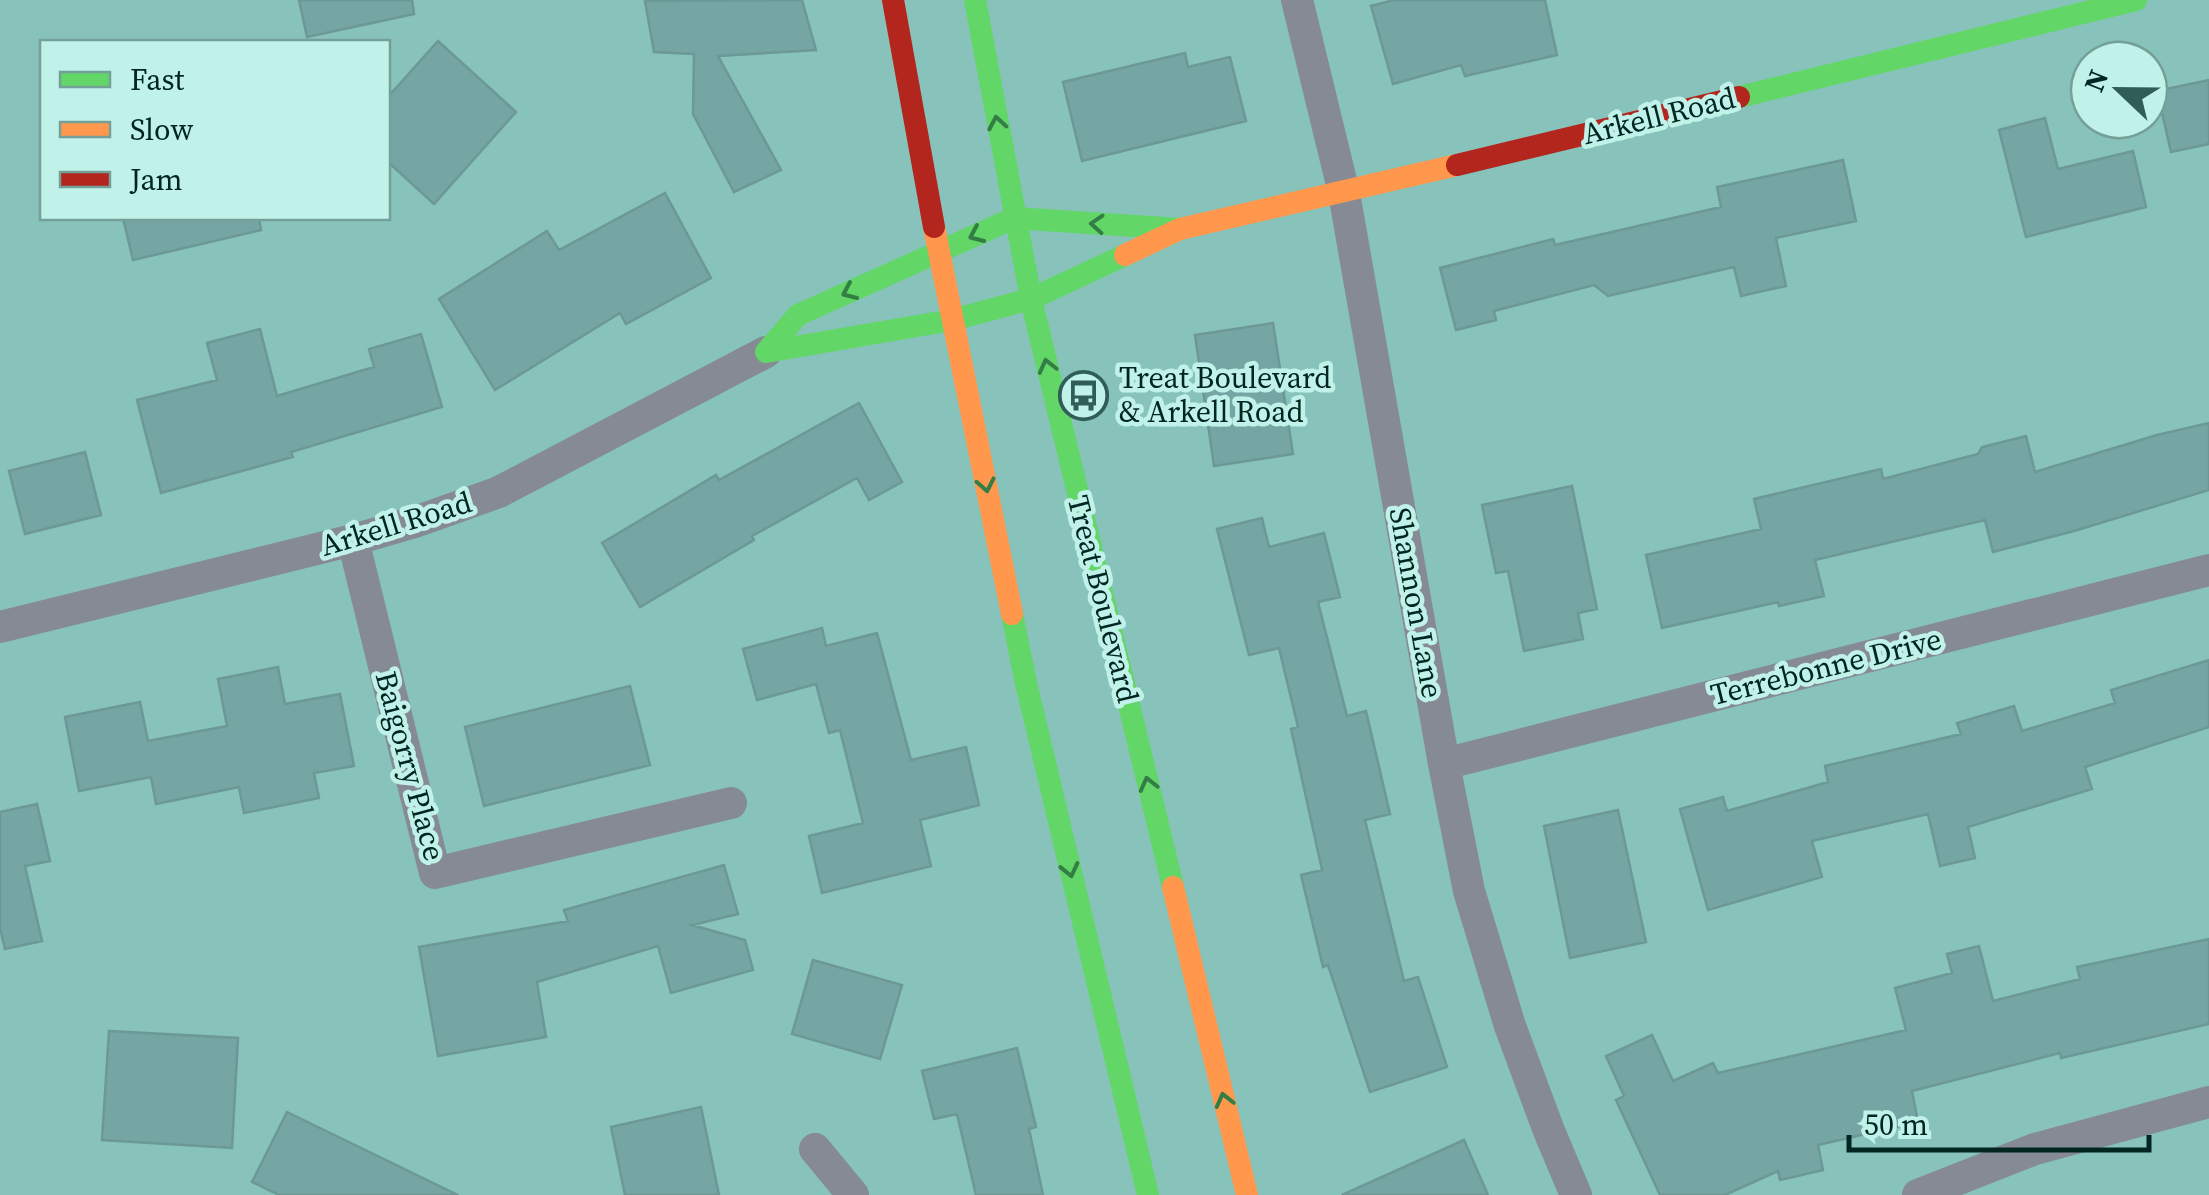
<svg xmlns="http://www.w3.org/2000/svg" width="2209" height="1195" font-family="'Source Serif 4',serif">
  <style>
    .building { fill: #75a6a3; stroke: #6c9895; stroke-width: 2.5 }
    .lines { fill: none; stroke-linecap: round; stroke-linejoin: round }
    .street { stroke: #858a94; stroke-width: 32 }
    .fast { stroke: #63d668; stroke-width: 22 }
    .slow { stroke: #ff974d; stroke-width: 22 }
    .jam { stroke: #b3261e; stroke-width: 22 }
    .oneway { stroke: #327e44 }
    .labels { text-anchor: middle; stroke-width: 9; stroke-linejoin: round; paint-order: stroke }
    .street-label { font-size: 30px; fill: #012621; stroke: #c0f2e9 }
    .poi-label { font-size: 30px; fill: #012621; stroke: #c0f2e9; text-anchor: start }
  </style>
  <rect width="100%" height="100%" fill="#87c3ba"/>
  <path class="building" d="M299,0H412L414,14L307,37Z
    M802,0L816,50L718,56L781,170L734,192L693,114L694,54L654,52L645,1Z
    M1394,0H1545L1557,55L1465,76L1461,65L1393,84L1371,6Z
    M438,41L516,112L434,204L388,162V97Z
    M1185,53L1188,67L1230,57L1246,121L1082,161L1063,82Z
    M2209,80V144L2171,152L2157,91Z
    M2045,118L2058,169L2133,151L2146,207L2026,237L1999,130Z
    M1843,160L1856,221L1776,238L1786,286L1741,296L1734,267L1608,296L1594,285L1494,311L1496,320L1456,330L1440,268L1553,239L1555,245L1721,207L1717,187Z
    M665,193L711,278L626,324L620,313L495,390L439,299L547,231L559,250Z
    M123,218H259L261,230L133,260Z
    M1273,323L1293,454L1214,466L1195,335Z
    M260,329L277,396L374,367L369,349L421,334L442,407L291,452L293,457L161,493L137,400L217,380L207,343Z
    M859,403L902,482L869,500L857,478L752,536L754,540L640,607L602,543L716,475L719,480Z
    M2209,423V490L2074,531L1993,552L1985,520L1815,560L1824,596L1779,606L1778,602L1662,628L1646,555L1761,529L1754,499L1881,469L1883,479L1978,454L1982,447L2026,436L2035,472L2157,435Z
    M85,452L101,515L25,534L9,471Z
    M1572,486L1597,609L1578,613L1583,639L1524,651L1508,571L1496,573L1482,505Z
    M1262,518L1269,547L1324,533L1340,597L1318,602L1347,716L1366,711L1390,814L1365,820L1404,981L1418,977L1447,1067L1370,1092L1328,965L1323,967L1301,875L1322,870L1291,729L1298,727L1279,648L1249,655L1217,529Z
    M822,628L826,646L877,633L911,760L966,747L979,805L920,820L931,866L822,893L809,836L863,823L840,730L829,733L816,684L757,700L743,649Z
    M2209,660V727L2085,767L2092,789L1968,827L1975,858L1940,866L1928,814L1812,841L1822,877L1708,910L1680,809L1723,797L1727,811L1828,782L1825,766L1961,734L1957,723L2014,706L2022,731L2115,703L2111,690Z
    M278,667L285,704L340,694L354,766L314,773L319,798L244,813L239,787L156,804L151,777L79,791L65,717L140,702L148,741L227,726L218,679Z
    M630,686L650,765L484,806L465,727Z
    M37,804L50,861L25,866L42,941L5,949L0,928V812Z
    M1618,810L1646,942L1570,958L1544,826Z
    M724,865L738,914L692,925L745,940L753,970L671,993L658,946L537,982L546,1037L438,1056L419,947L568,921L564,910Z
    M2209,939V1024L2061,1058L2060,1053L1912,1091L1918,1122L1818,1145L1823,1170L1780,1180L1778,1171L1725,1195H1660L1616,1100L1624,1096L1606,1056L1652,1035L1673,1081L1713,1063L1718,1073L1906,1030L1895,988L1952,973L1947,954L1979,946L1993,1001L2080,979L2077,967Z
    M813,960L902,985L880,1059L792,1034Z
    M109,1031L238,1038L232,1148L102,1140Z
    M1017,1048L1036,1127L1029,1129L1043,1195H976L957,1114L934,1119L922,1071Z
    M701,1107L719,1195H625L611,1127Z
    M287,1112L458,1195H279L252,1182Z
    M1464,1140L1488,1195H1342Z"/>
  <g class="lines">
    <path class="street" d="M1297,0L1344,193L1444,764L1469,891L1510,1026L1549,1131L1576,1195
      M353,540L435,873L731,803
      M0,627L353,540L415,522L499,492L766,352
      M1444,764L2209,570
      M815,1149L853,1195
      M1918,1195L2035,1149L2209,1102"/>
    <path class="fast" d="M975,0L1031,299L1173,887
      M1739,97L2136,0
      M1125,255L1031,299L952,320L766,352L798,315L1014,218L1180,229
      M1012,614L1026,683L1148,1195"/>
    <path class="slow" d="M934,227L1012,614
      M1125,255L1180,229L1457,165
      M1173,887L1247,1195"/>
    <path class="jam" d="M893,0L934,227
      M1457,165L1739,97"/>
  </g>
  <defs><path id="oneway-chevron" d="M-2-3.5L2.5 0L-2 3.5" fill="none" stroke-width="1.6" stroke-linecap="round" stroke-linejoin="round" transform="scale(2.5)"/></defs>
  <g class="oneway">
    <use href="#oneway-chevron" transform="translate(997 123) rotate(-100)"/>
    <use href="#oneway-chevron" transform="translate(1097 224) rotate(-176)"/>
    <use href="#oneway-chevron" transform="translate(976 235) rotate(156)"/>
    <use href="#oneway-chevron" transform="translate(849 292) rotate(156)"/>
    <use href="#oneway-chevron" transform="translate(1047 366) rotate(-104)"/>
    <use href="#oneway-chevron" transform="translate(986 485) rotate(79)"/>
    <use href="#oneway-chevron" transform="translate(1148 784) rotate(-104)"/>
    <use href="#oneway-chevron" transform="translate(1070 870) rotate(77)"/>
    <use href="#oneway-chevron" transform="translate(1224 1100) rotate(-104)"/>
  </g>
  <defs>
    <symbol id="bus-ring" viewBox="-11 -11 22 22"><circle r="9.5" fill="#c0f2e9" stroke="#305d57" stroke-width="1.5"/><path d="M-5-6H5V4H4V6H2V4H-2V6H-4V4H-5ZM-3.5-4V0h7V-4ZM-3.5 1.2v1.5H-2V1.2ZM2 1.2v1.5H3.5V1.2Z" fill="#305d57"/></symbol>
  </defs>
  <g fill-rule="evenodd">
    <use href="#bus-ring" x="1056" y="368" width="55" height="55"/>
  </g>
  <g class="labels">
    <g class="street-label">
      <text transform="translate(1659 116) rotate(-14)" y="10">Arkell Road</text>
      <text transform="translate(396 524) rotate(-17)" y="10">Arkell Road</text>
      <text transform="translate(1103 599) rotate(76)" y="10">Treat Boulevard</text>
      <text transform="translate(1416 603) rotate(80)" y="10">Shannon Lane</text>
      <text transform="translate(1826 667) rotate(-14)" y="10">Terrebonne Drive</text>
      <text transform="translate(410 766) rotate(75)" y="10">Baigorry Place</text>
    </g>
    <g class="poi-label">
      <text x="1119" y="388">Treat Boulevard<tspan x="1119" dy="34">&amp; Arkell Road</tspan></text>
    </g>
  </g>
  <rect x="40" y="40" width="350" height="180" fill="#c0f2e9" stroke="#74a099" stroke-width="2.5"/>
  <rect x="60" y="72" width="50" height="15" fill="#63d668" stroke="#74a099" stroke-width="2.5"/>
  <text x="130" y="90" font-size="30" fill="#012621">Fast</text>
  <rect x="60" y="122" width="50" height="15" fill="#ff974d" stroke="#74a099" stroke-width="2.5"/>
  <text x="130" y="140" font-size="30" fill="#012621">Slow</text>
  <rect x="60" y="172" width="50" height="15" fill="#b3261e" stroke="#74a099" stroke-width="2.5"/>
  <text x="130" y="190" font-size="30" fill="#012621">Jam</text>
  <g transform="translate(2119 90) rotate(292)"><circle r="48" fill="#c0f2e9" stroke="#74a099" stroke-width="2.5"/>
  <path d="M0-8L18 38L0 25L-18 38Z" fill="#305d57"/>
  <text y="-15" font-size="28" font-weight="bold" text-anchor="middle" fill="#012621">N</text>
  </g>
  <path d="M1849 1135v15h300v-15" fill="none" stroke="#012621" stroke-width="5"/>
  <text x="1864" y="1135" font-size="30" fill="#012621" stroke="#c0f2e9" stroke-width="8" paint-order="stroke">50 m</text>
</svg>
